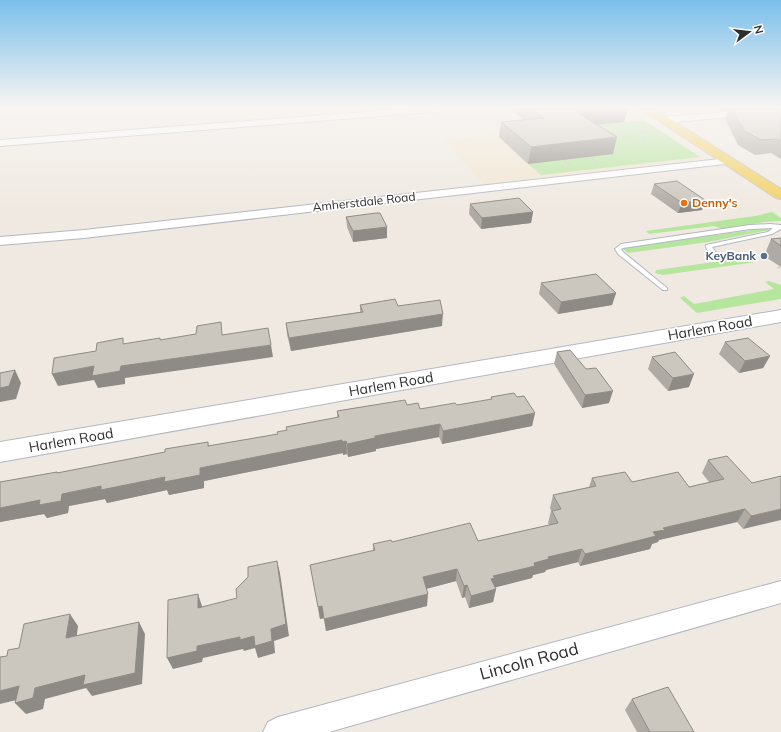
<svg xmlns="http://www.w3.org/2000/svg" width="781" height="732" font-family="Mulish,sans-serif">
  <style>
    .education { fill: #f0e6d1 }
    .green { fill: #b6e59e }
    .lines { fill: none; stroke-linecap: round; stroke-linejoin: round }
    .lane-casing { stroke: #b4b7c1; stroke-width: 2 }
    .street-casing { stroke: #b4b7c1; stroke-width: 2 }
    .secondary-casing { stroke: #b4b7c1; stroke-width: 2 }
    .primary-casing { stroke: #c9c9c9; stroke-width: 2 }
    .path-far1 { stroke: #c9c9c9; stroke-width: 1.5; stroke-dasharray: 1.5 1; stroke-linecap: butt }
    .path { stroke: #c9c9c9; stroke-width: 2; stroke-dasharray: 2 1.5; stroke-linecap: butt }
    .lane { fill: #fff; fill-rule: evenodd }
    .street { fill: #fff; fill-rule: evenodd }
    .secondary { fill: #fff; fill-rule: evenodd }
    .primary { fill: #f2d163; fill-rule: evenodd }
    .wall { fill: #afaba4 }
    .shaded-wall { fill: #8e8b86 }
    .building { fill: #cbc7bf; stroke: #8e8b86 }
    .food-dot { fill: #e8710a; stroke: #fff; stroke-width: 1.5 }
    .service-dot { fill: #5c6f8a; stroke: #fff; stroke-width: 1.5 }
    .labels { text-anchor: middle; stroke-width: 3.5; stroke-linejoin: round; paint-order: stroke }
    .far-street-label { font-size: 12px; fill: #2e2e2e; stroke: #fff }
    .far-food-label { font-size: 12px; font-weight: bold; fill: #c56008; stroke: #fff; text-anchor: start }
    .far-service-label { font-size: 12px; font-weight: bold; fill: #4e5e75; stroke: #fff; text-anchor: end }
    .street-label { font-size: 14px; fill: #2e2e2e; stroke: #fff }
    .near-street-label { font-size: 17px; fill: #2e2e2e; stroke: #fff }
  </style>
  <rect width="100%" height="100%" fill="#efe9e1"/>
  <path class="education" d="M646,120L705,159L484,184L444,140Z"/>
  <path class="green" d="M644,120L700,157L541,175L528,164L613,154L574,127Z
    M772,212L781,218V221L764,222L722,229L714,226L649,234L646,231L755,216Z
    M767,228L769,230L708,242L628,253L623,249L627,247Z
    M749,257L756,262L663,275L655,273L656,270L664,269Z
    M769,281L781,285V299L697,313L680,298L684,296L694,304L774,289L765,282Z"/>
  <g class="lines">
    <defs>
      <path id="lane" d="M770,224L781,225V229L772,234L712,247L718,255L715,257C711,256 705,248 706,245L768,232L773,228L750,229L623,248L621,249L623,252L667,288V290H663L618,254L615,249L621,244L750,225Z"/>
      <path id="street" d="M416,108H447L443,111L0,146V140Z
        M769,108H781V112L666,123L662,120L666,117Z
        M729,158L734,161L733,163L84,238L0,245V237L84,230Z
        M781,581V603L329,732H263L268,722L278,717Z"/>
      <path id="secondary" d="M781,310V322L0,462V442Z"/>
      <path id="primary" d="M641,108H653L781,189V199L776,198L642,110Z"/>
    </defs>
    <use href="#lane" class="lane-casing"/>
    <use href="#street" class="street-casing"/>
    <use href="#secondary" class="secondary-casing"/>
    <use href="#primary" class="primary-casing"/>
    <path class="path-far1" d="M605,131L635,140L646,139L643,134L637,131
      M641,131L659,135
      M609,134L640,131L648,126
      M590,157L598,163
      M564,160L571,166"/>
    <path class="path" d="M778,267L781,269"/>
    <use href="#lane" class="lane"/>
    <use href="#street" class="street"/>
    <use href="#secondary" class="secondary"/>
    <use href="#primary" class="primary"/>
  </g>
  <path class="wall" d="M513,108H628L624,122L597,125L613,154L528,164L499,137L501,122L524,120L513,111Z
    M719,108H778L781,109V159L771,153L755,155L738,145L725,119L728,110L721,111Z
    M654,184L705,200L702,210L678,213L651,194Z
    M470,204L533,212L531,223L481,229L469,214Z
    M346,217L387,238L353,242L347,227Z
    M781,238V267L764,256L771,239Z
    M541,283L616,293L612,305L558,314L539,294Z
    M360,305L398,306L442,326L291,351L287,335L286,323L360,312Z
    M725,342L770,356L763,368L739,373L719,354Z
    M557,352L609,403L582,408L554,364Z
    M652,357L689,387L668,391L648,369Z
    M491,397H517L535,413L532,426L442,444L439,437L376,449V451L348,457L347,454L343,455V453L204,481V488L169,495L167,490L107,503L105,499L69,506L68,513L47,518L44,514L0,522V482L57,472L58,473L165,452L208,442L209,446L278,434L287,430L337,418V411L407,405L420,409L457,405L491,400Z
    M708,460L752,483L781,476L743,529L737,522L659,540L658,542L652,544L650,549L580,566L578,562L546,570L545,572L533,575L532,578L495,587L496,589L493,602L469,608L465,597L462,598L456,581L426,589L427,606L326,631L324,618L320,619L310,565L373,551V544L392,542L478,541L549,525L548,523L551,511L550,508L553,495L589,487L592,478L689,487L709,482L702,473Z
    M632,699L694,732H637L625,710Z"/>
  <path class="shaded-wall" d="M620,108H628L624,122L573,127L576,112Z
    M722,108H729L728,110L721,111Z
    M617,137L613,154L528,164L531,147Z
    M705,200L702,210L678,213L682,203Z
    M533,212L531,223L481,229L482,218Z
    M387,227V238L353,242V231Z
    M616,293L612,305L558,314L561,302Z
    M443,314L442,326L291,351L289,338Z
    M271,345L273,357L125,378V384L98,388L94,380L58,386L52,374L94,366H121Z
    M770,356L763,368L739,373L745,361Z
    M15,370L21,383L16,399L0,402V388Z
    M694,374L689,387L668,391L673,378Z
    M613,391L609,403L582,408L585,395Z
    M535,413L532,426L442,444L443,431Z
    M440,424L439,437L376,449V451L348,457L347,444L375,436Z
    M342,440L343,453L204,481V488L169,495L167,490L107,503L105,499L69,506L68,513L47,518L44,514L0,522V508L40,500L62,494L200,468Z
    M346,441L347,454L343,455L342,442Z
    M745,509L737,522L659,540L658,542L652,544L650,549L580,566L585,554L663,528Z
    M781,509V520L743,529L751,516Z
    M582,549L578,562L546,570L545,572L533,575L532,578L493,588L496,589L493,602L469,608L471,596L491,579L493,576L534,563L548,557Z
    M277,561L280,573L289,636L274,641L275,653L258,658L255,648L244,651L243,649L203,658L202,662L173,669L167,658L197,646L240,637L254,636L271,629Z
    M457,569L456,581L422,590L423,577Z
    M467,585L465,597L462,598L464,586Z
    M198,594L202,606V620L198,608Z
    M428,594L427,606L326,631L324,619Z
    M322,606L324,618L320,619L318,607Z
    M70,614L78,626L75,650L66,638Z
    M139,622L145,634L142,684L92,696L86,688L45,699L43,709L26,714L15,703L35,688Z
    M19,686L29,697L0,704V691Z"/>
  <path class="building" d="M531,108H620L576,112L617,137L531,147L501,122L544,118Z
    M731,108H778L781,109V141L777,139L761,140L744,131Z
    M677,181L705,200L682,203L654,184Z
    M519,198L533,212L482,218L470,204Z
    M376,213H380L387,227L353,231L346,217Z
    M781,238V246L771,239Z
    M596,274L616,293L561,302L541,283Z
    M395,299L398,306L440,300L443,314L289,338L286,323L363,312L360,305Z
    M221,322L222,335L268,328L271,345L121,366L120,371L92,376L94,366L52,374L54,358L96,351L97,343L123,338V344L160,338V340L196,334L197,326Z
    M748,338L770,356L745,361L725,342Z
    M570,350L586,369L596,368L613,391L585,395L557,352Z
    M675,352L694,374L673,378L652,357Z
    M15,370L9,386L0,388V373Z
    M514,393L517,397L524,396L535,413L443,431L440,424L375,436V438L347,444L346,441L342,442V440L200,468V475L164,482L165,477L101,490V486L62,494L61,501L39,505L40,500L0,508V482L57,472V473L165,452V449L208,442V446L278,434L277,432L287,430L286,427L339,417L337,411L405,400L407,405L418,403L420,409L455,403L457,405L492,399L491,397Z
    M727,456L752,483L781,476V509L751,516L745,509L663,528L665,530L653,532L656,536L585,554L582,549L548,557L549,559L534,563L535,566L493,576L495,578L491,579L496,589L471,596L467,585L464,586L457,569L423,577L428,594L324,619L322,606L318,607L310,565L375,550L373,544L391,540L392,542L470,523L478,541L558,523L552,511L561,509L553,495L596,486L592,478L625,472L632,482L678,472L689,487L724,479L708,460Z
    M277,561L286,624L271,629L272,641L255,646L254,636L240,640V637L197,646V651L167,658L168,600L198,594V608L237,598L236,589L248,577V567Z
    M70,614L66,638L139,622L135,673L83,685L85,675L35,688L33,698L15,703L19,686L0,691V657L7,656L8,650L19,648L24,624Z
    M668,687L694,732H650L632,699Z"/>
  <linearGradient id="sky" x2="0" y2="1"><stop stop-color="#7abfeb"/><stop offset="0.51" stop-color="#f8f5f2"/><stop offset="1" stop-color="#f8f5f2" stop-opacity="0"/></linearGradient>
  <rect width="781" height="210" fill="url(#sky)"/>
  <circle class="food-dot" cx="684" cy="203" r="4"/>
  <circle class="service-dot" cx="764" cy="256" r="4"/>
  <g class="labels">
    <g class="far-street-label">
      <text transform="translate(364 202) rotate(-6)" y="4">Amherstdale Road</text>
    </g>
    <g class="far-food-label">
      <text x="692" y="207">Denny's</text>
    </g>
    <g class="far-service-label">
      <text x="756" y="260">KeyBank</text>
    </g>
    <g class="street-label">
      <text transform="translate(710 328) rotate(-10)" y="5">Harlem Road</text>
      <text transform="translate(391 384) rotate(-10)" y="5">Harlem Road</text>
      <text transform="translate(71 440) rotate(-10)" y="5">Harlem Road</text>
    </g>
    <g class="near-street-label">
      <text transform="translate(529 661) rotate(-15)" y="6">Lincoln Road</text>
    </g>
  </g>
  <g transform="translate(749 32) rotate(75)" stroke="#ffffff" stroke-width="3" paint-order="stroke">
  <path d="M0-3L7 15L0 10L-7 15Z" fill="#2e2e2e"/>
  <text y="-6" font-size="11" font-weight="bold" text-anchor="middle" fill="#2e2e2e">N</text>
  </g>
</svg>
